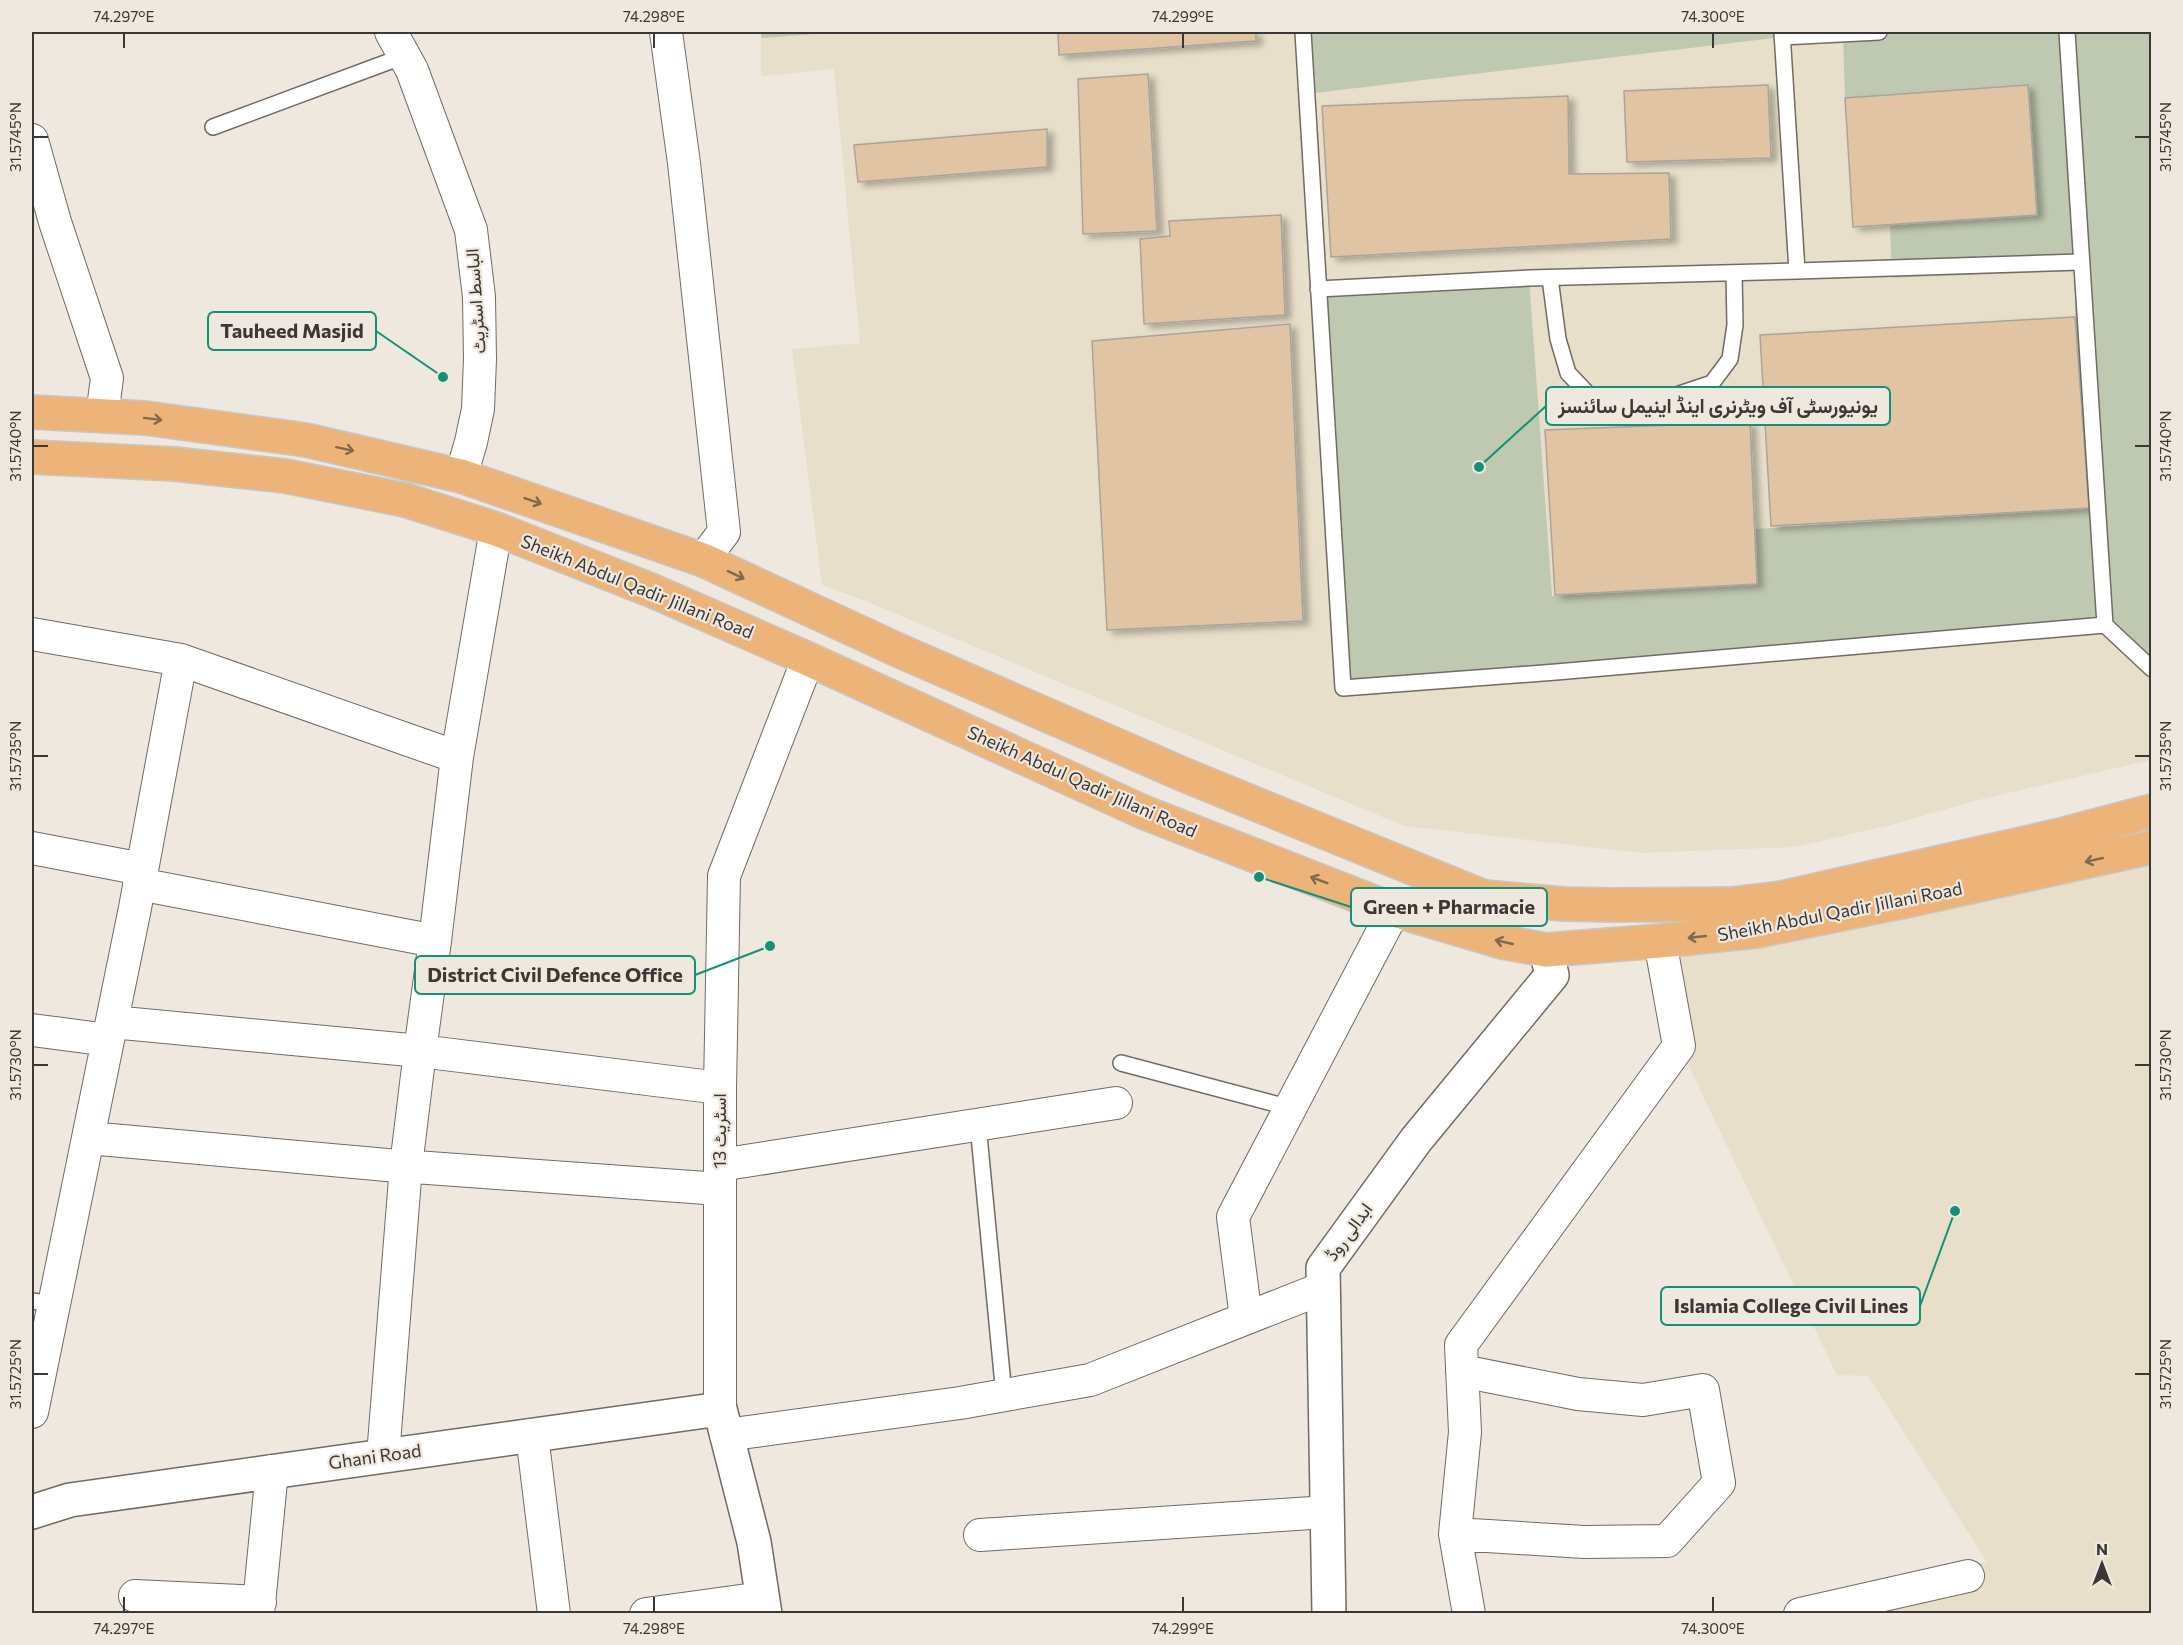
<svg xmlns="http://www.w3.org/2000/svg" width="2183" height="1645" font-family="Commissioner,Vazirmatn,sans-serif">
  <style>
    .education { fill: #e7dfc9 }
    .green { fill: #bfc9b1 }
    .building { fill: #e1c4a4; stroke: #aba49c; stroke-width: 1.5; filter: url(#shadow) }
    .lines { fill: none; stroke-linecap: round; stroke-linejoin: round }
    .service-casing { stroke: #716b63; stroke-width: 18 }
    .minor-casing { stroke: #716b63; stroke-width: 34 }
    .tertiary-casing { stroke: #716b63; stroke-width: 36 }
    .primary-casing { stroke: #c8c7c6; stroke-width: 36 }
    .service { stroke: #fff; stroke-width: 15 }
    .minor { stroke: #fff; stroke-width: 32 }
    .tertiary { stroke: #fff; stroke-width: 33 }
    .primary { stroke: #ecb478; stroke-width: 33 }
    .oneway { stroke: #81694f }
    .ticks { fill: none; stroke: #3a3734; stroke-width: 2 }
    .labels { text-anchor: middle; stroke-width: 4.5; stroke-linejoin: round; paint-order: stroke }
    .street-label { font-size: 18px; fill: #3a3734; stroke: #efe8df }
    .leader { fill: none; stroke: #139076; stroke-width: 2 }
    .callout-dot { fill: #139076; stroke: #efe8df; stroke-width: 2 }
    .callout { fill: #efe8df; stroke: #139076; stroke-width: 2 }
    .callout-label { font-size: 20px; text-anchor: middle; font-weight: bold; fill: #3a3734 }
    .neatline { fill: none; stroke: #3a3734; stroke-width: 2 }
    .ticks-label { font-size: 15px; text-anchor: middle; fill: #3a3734 }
  </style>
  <defs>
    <filter id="shadow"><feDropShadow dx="6" dy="4" stdDeviation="3" flood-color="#0004"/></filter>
  </defs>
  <rect width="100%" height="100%" fill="#efe8df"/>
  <path class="education" d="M761,32H2151V760L1974,801L1891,825L1795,847L1643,853L1404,826L863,600L822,585L792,349L860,343L834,69L761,76Z
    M2151,836V1613H1844L1840,1588L1987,1562L1868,1376L1837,1375L1679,1046L1659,934Z"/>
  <path class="green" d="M761,32H841L761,38Z
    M1303,32H1782V37L1306,94Z
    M1843,32H2151V663L2102,622L1343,688L1318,289L1529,278L1552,596L1757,584L1755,529L2088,508L2075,317V271L1892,278L1890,225L2037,215L2028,85L1845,98Z"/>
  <path class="building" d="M1058,32H1256V41L1059,55Z
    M1148,74L1157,231L1083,234L1078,79Z
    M1768,85L1771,158L1627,162L1624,91Z
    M2028,85L2037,215L1853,227L1845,98Z
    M1568,96L1569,174L1669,173L1671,239L1331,257L1322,106Z
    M1047,129V167L858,182L854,145Z
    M1281,215L1285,315L1144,324L1140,239L1170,236L1169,221Z
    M2075,317L2089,508L1771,526L1760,335Z
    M1290,324L1303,621L1107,630L1092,341Z
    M1750,422L1757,584L1555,595L1545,430Z"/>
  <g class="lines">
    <defs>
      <path id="service" d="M1303,32L1343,688L1556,672L2105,625L2152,669
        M2067,32L2105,625
        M1782,37L1879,32
        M213,127L404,56
        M1797,271L2080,262
        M1550,278L1558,339L1568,373L1588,394L1617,401L1670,397L1712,383L1730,359L1735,325L1734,273
        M1318,289L1529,278L1797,271L1782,32
        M1121,1063L1291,1108
        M978,1125L1004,1395
        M32,1301L54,1304"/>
      <path id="minor" d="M391,32L412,70L471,230L479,297L480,359L478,409L471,442L461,476
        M666,32L684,163L724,532L703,560
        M32,140L55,222L107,378L102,416
        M32,634L181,660L457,757
        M32,848L142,869
        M139,884L435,941
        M112,1022L420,1051L720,1088
        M32,1030L108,1040
        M89,1138L387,1165L720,1189
        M720,1165L1116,1103
        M1246,1318L1233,1217L1394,910
        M720,1409V1088L724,876L808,659
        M32,1412L135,908L181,660
        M532,1435L554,1614
        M726,1435L960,1403L1090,1380L1323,1288
        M383,1456L406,1166L420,1051L435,941L457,757L496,529
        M1455,1534L1584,1542L1667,1541L1719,1483L1703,1390L1643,1400L1578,1394L1462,1371
        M980,1535L1327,1512
        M135,1596L260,1602
        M258,1614L272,1471
        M646,1614L762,1598
        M1469,1614L1455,1534L1465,1432L1461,1345L1679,1046L1660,941
        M1800,1614L1968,1576"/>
      <path id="tertiary" d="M32,1512L70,1500L720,1409L754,1542L765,1614
        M1329,1614L1323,1268L1416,1140L1552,975L1546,950"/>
      <path id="primary" d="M32,412L145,418L306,440L461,476L703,560L900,651L1187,776L1484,897L1565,904L1613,905L1732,904L1781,898L2061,835L2152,811
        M32,457L174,464L285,476L405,500L496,529L653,591L808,659L1143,812L1394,910L1502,942L1546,950L1660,941L1756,931L1910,900L2152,847"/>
    </defs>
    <use href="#service" class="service-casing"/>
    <use href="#minor" class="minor-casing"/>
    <use href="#tertiary" class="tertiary-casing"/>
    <use href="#primary" class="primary-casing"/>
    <use href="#service" class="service"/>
    <use href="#minor" class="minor"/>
    <use href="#tertiary" class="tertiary"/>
    <use href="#primary" class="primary"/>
  </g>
  <defs><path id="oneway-shaft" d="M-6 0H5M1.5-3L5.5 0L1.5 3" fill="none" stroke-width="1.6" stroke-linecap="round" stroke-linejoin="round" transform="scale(1.5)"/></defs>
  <g class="oneway">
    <use href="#oneway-shaft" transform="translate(153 419) rotate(7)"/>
    <use href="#oneway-shaft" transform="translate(345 449) rotate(12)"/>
    <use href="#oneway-shaft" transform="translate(533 501) rotate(19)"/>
    <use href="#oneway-shaft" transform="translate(736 575) rotate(25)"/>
    <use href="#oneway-shaft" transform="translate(2094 860) rotate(167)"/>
    <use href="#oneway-shaft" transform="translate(1319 880) rotate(-159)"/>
    <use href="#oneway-shaft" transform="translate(1697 937) rotate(174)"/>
    <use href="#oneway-shaft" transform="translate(1504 942) rotate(-167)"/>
  </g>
  <path class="ticks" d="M124,33V48M654,33V48M1183,33V48M1713,33V48M33,137H48M2135,137H2150M33,446H48M2135,446H2150M33,756H48M2135,756H2150M33,1065H48M2135,1065H2150M33,1374H48M2135,1374H2150M124,1597V1612M654,1597V1612M1183,1597V1612M1713,1597V1612"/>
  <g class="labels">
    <g class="street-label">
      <text transform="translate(476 301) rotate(-94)" y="6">الباسط اسٹریٹ</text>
      <text transform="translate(637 587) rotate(22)" y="6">Sheikh Abdul Qadir Jillani Road</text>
      <text transform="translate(1082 782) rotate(24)" y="6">Sheikh Abdul Qadir Jillani Road</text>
      <text transform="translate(1840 912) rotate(-11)" y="6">Sheikh Abdul Qadir Jillani Road</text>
      <text transform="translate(720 1131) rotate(-90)" y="6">اسٹریٹ 13</text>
      <text transform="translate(1349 1232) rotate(-54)" y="6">ابدالی روڈ</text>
      <text transform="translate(375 1457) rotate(-8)" y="6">Ghani Road</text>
    </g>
  </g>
  <path class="leader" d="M443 377L376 331M1479 467L1546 406M1259 877L1351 907M770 946L695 975M1955 1211L1920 1306"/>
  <g class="callout-dot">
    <circle cx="443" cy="377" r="6"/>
    <circle cx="1479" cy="467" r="6"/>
    <circle cx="1259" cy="877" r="6"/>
    <circle cx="770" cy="946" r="6"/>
    <circle cx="1955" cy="1211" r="6"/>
  </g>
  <g class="callout">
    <rect x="208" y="312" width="168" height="38" rx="6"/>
    <rect x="1546" y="387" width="344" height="38" rx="6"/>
    <rect x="1351" y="888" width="196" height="38" rx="6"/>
    <rect x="415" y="956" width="280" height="38" rx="6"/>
    <rect x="1661" y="1287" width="259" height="38" rx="6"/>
  </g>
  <g class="callout-label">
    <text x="292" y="338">Tauheed Masjid</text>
    <text x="1718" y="413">یونیورسٹی آف ویٹرنری اینڈ اینیمل سائنسز</text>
    <text x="1449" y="914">Green + Pharmacie</text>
    <text x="555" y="982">District Civil Defence Office</text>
    <text x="1791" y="1313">Islamia College Civil Lines</text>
  </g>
  <rect width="2183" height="1645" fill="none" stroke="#efe8df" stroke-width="66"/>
  <g transform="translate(2102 1564)" stroke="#efe8df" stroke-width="4.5" paint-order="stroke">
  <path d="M0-4.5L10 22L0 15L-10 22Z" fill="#3a3734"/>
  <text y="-9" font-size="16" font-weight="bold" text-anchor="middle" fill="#3a3734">N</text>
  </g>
  <rect x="33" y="33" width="2117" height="1579" class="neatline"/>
  <g class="ticks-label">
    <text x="124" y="22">74.297°E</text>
    <text x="654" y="22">74.298°E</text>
    <text x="1183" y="22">74.299°E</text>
    <text x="1713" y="22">74.300°E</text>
    <text transform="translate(16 137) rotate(-90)" y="5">31.5745°N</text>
    <text transform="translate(2166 137) rotate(-90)" y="5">31.5745°N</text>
    <text transform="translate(16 446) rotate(-90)" y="5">31.5740°N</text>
    <text transform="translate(2166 446) rotate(-90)" y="5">31.5740°N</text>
    <text transform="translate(16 756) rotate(-90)" y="5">31.5735°N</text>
    <text transform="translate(2166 756) rotate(-90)" y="5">31.5735°N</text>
    <text transform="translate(16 1065) rotate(-90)" y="5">31.5730°N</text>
    <text transform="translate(2166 1065) rotate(-90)" y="5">31.5730°N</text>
    <text transform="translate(16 1374) rotate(-90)" y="5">31.5725°N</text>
    <text transform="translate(2166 1374) rotate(-90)" y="5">31.5725°N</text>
    <text x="124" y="1634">74.297°E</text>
    <text x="654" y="1634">74.298°E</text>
    <text x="1183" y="1634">74.299°E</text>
    <text x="1713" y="1634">74.300°E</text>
  </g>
</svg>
